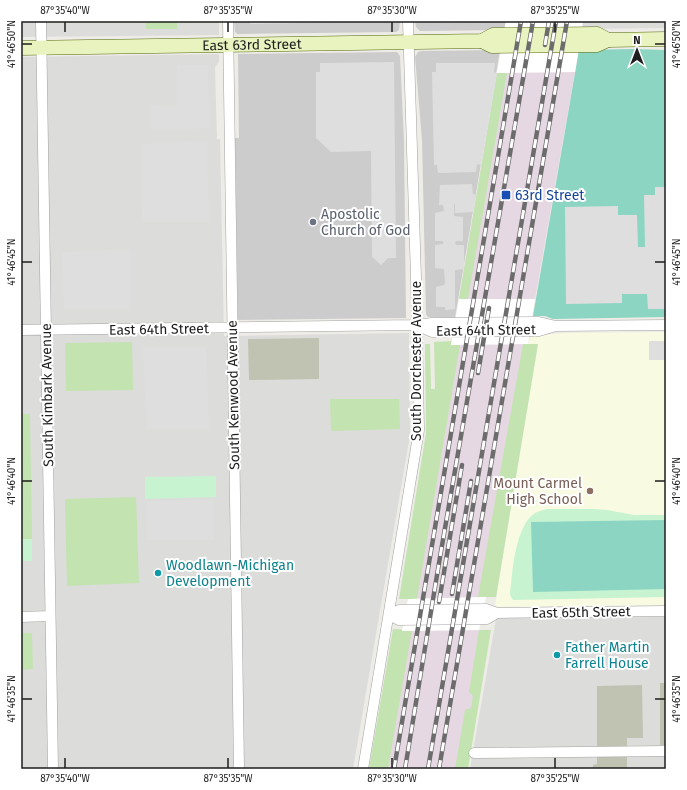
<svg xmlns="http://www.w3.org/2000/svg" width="687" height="790" font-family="'Fira Sans',sans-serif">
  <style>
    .residential { fill: #dcdcdb }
    .industrial { fill: #e6d8e2 }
    .education { fill: #f8fbe1 }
    .religious { fill: #ccc }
    .construction { fill: #c0c2b2 }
    .grass { fill: #c3e3b1 }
    .park { fill: #c7f3d1 }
    .pitch { fill: #8cd5c2 }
    .parking { fill: #dedede }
    .pier { fill: #fff }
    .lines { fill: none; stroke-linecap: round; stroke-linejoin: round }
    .minor-casing { stroke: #a2a2a2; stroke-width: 11 }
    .secondary-casing { stroke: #556a11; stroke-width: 15 }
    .minor { stroke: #fff; stroke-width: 10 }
    .secondary { stroke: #e9f3bf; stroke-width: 14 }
    .rail-casing { stroke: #6c6c6c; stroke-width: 4.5 }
    .rail { stroke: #fff; stroke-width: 3; stroke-dasharray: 9; stroke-linecap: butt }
    .ticks { fill: none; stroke: #1e1e1e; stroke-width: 1.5 }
    .transit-dot { fill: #1a4fb4; stroke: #fff; stroke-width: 1.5 }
    .worship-dot { fill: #6b7280; stroke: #fff; stroke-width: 1.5 }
    .education-dot { fill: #8d6e63; stroke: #fff; stroke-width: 1.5 }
    .culture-dot { fill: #0f9aa8; stroke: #fff; stroke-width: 1.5 }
    .labels { text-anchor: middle; stroke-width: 4; stroke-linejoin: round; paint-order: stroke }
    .street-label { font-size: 14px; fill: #1e1e1e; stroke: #fff }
    .transit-label { font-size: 14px; fill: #164399; stroke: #fff; text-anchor: start }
    .worship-label { font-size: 14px; fill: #5b616d; stroke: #fff; text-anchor: start }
    .education-label { font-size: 14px; fill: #785e54; stroke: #fff; text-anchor: end }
    .culture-label { font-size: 14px; fill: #0d838f; stroke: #fff; text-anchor: start }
    .neatline { fill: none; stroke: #1e1e1e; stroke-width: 1.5 }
    .ticks-label { font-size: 10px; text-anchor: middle; fill: #1e1e1e }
  </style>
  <rect width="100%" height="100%" fill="#eeece6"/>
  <path class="residential" d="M21,21H219V35L21,37Z
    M583,21H666V28L582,29Z
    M219,54V62L215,67L217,139H220L224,336L409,333L410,435L353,769H21V57Z
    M497,613L666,617V769H470Z"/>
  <path class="industrial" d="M575,72L535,299H459L497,73Z
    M528,344L496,597L408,599L451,345Z
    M488,630L465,769H379L402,631Z"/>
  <path class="education" d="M666,332V605L497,607L495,606L538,344H528L530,336L565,333Z"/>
  <path class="religious" d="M234,21H400L399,30L396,32L237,34L235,32Z
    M415,21H506L504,30L420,31L416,27Z
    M500,50L455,318L428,317L426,314L422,140L415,57L418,52L421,51Z
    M397,52L400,56L404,141L406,318L238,320L235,138H239L238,54Z"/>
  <path class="construction" d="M319,338V379L249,380L248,339Z
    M660,683H666V745H660Z
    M642,685L643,738H627V769H593V765L597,764V686Z"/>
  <path class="grass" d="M146,21H177V29H146Z
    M497,73H507L468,299H459Z
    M452,341L451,345H460L417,599H399L426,433L425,344H430L431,389H435L434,342Z
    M132,342L133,390L66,391L65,343Z
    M523,344H538L496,597H478Z
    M330,399H399L400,429L331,431Z
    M21,414H30L32,539H21Z
    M136,497L139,583L67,586L65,499Z
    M393,629L412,630L388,769H369Z
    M479,630H491L468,769H455L465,710L471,708L473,696L469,692Z
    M21,633H32L33,669L21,670Z"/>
  <path class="park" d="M216,476V497L145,499V477Z
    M547,509H593L607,510L634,515H666V597L513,600L510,595C512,573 515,526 535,513C539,511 543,510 547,509Z
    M21,539H32V561H21Z"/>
  <path class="pitch" d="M633,49L666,50V317L553,319L545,316H533L579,50Z
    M666,520V589L533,592L531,522Z"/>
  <path class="parking" d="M250,21H395L250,24Z
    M441,21H503V22L441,23Z
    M394,62L396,258H388L381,265L372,257L371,151L331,152L316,138V72H320V63Z
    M436,63H495L494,72L497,73L481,165L477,164L476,172L438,173L437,165H434L432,72H436Z
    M177,65H208L209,128L151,130V106L177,105Z
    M207,141L209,222H142L141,144Z
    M472,184L473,194L476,195L473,212L455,213V204H454V216L463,217V241H456L455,243L456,245H464V269L455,270V309L445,310V307H436V287L444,285L445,283L444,269L435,268V245L443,244L444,243L442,241H435V213L444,211L443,205H439L440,185Z
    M655,187H666V309H648L647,294H622V303L566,304L565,207L618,206V215H637L638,247H645L644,195H655Z
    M131,249V309H64L62,252Z
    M649,341H666V360H649Z
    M143,347H206L209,429H147Z
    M213,500L214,540H147L146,501Z"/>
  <path class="pier" d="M506,21H583L575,72L497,73Z
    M459,299H535L528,344L451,345Z
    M486,597L479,630L402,631L408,599Z"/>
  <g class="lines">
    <defs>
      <path id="minor" d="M41,21L53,769
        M228,21L239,769
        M416,325L432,332L539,331L556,326L666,325
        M21,330L416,325L432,323L532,322H539L556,326
        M389,615L399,610L486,609L497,613L666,611
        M389,615L399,620L487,619L497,613
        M21,617L50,616
        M474,753L666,751
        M363,769L419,430L416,278L408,21"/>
      <g id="secondary">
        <path d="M482,41L492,46L597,45L608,40L666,39"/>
        <path id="s1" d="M21,48L482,41L493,35H501L597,34L608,40"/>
      </g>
    </defs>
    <use href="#minor" class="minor-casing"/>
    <use href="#secondary" class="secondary-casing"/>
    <use href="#minor" class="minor"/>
    <use href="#secondary" class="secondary"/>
    <defs>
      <path id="rail" d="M545,45L549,21
        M478,373L489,308
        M452,594L471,481
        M439,602L462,465
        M394,769L521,21
        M405,769L440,557L533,21
        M428,769L556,21
        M439,769L567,21"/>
    </defs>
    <use href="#rail" class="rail-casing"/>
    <use href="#rail" class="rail"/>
  </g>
  <path class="ticks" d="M65,22V32M228,22V32M392,22V32M555,22V32M22,44H32M655,44H665M22,262H32M655,262H665M22,481H32M655,481H665M22,699H32M655,699H665M65,758V768M228,758V768M392,758V768M555,758V768"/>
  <rect class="transit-dot" x="501" y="190" width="10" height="10" rx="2"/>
  <circle class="worship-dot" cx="313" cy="222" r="4"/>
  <circle class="education-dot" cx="590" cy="491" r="4"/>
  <g class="culture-dot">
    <circle cx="158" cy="573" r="4"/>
    <circle cx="557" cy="655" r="4"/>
  </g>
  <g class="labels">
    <g class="street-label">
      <text dy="5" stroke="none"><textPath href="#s1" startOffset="231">East 63rd Street</textPath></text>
      <text transform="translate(159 329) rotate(-1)" y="5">East 64th Street</text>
      <text transform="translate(486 330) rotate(-1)" y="5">East 64th Street</text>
      <text transform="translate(416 361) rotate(-90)" y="5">South Dorchester Avenue</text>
      <text transform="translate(47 395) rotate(-91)" y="5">South Kimbark Avenue</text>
      <text transform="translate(233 395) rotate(-91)" y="5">South Kenwood Avenue</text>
      <text transform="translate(581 612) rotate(-1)" y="5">East 65th Street</text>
    </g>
    <g class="transit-label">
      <text x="515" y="200">63rd Street</text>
    </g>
    <g class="worship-label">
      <text x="321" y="219">Apostolic<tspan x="321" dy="16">Church of God</tspan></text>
    </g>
    <g class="education-label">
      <text x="582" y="488">Mount Carmel<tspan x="582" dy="16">High School</tspan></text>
    </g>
    <g class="culture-label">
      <text x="166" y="570">Woodlawn-Michigan<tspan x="166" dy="16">Development</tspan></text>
      <text x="565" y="652">Father Martin<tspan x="565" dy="16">Farrell House</tspan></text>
    </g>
  </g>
  <rect width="687" height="790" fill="none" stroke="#ffffff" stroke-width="44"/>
  <g transform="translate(637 50)" stroke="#ffffff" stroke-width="3" paint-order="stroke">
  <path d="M0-3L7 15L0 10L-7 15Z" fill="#1e1e1e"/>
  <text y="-6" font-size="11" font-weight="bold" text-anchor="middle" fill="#1e1e1e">N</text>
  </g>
  <rect x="22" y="22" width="643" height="746" class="neatline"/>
  <g class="ticks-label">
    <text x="65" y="14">87°35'40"W</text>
    <text x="228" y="14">87°35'35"W</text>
    <text x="392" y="14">87°35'30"W</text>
    <text x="555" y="14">87°35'25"W</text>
    <text transform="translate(11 44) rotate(-90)" y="4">41°46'50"N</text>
    <text transform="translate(676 44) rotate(-90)" y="4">41°46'50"N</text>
    <text transform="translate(11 262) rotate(-90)" y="4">41°46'45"N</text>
    <text transform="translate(676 262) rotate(-90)" y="4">41°46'45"N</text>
    <text transform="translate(11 481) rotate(-90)" y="4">41°46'40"N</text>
    <text transform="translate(676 481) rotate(-90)" y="4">41°46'40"N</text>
    <text transform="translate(11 699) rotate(-90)" y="4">41°46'35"N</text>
    <text transform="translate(676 699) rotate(-90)" y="4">41°46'35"N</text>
    <text x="65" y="782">87°35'40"W</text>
    <text x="228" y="782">87°35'35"W</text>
    <text x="392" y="782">87°35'30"W</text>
    <text x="555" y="782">87°35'25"W</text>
  </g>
</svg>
